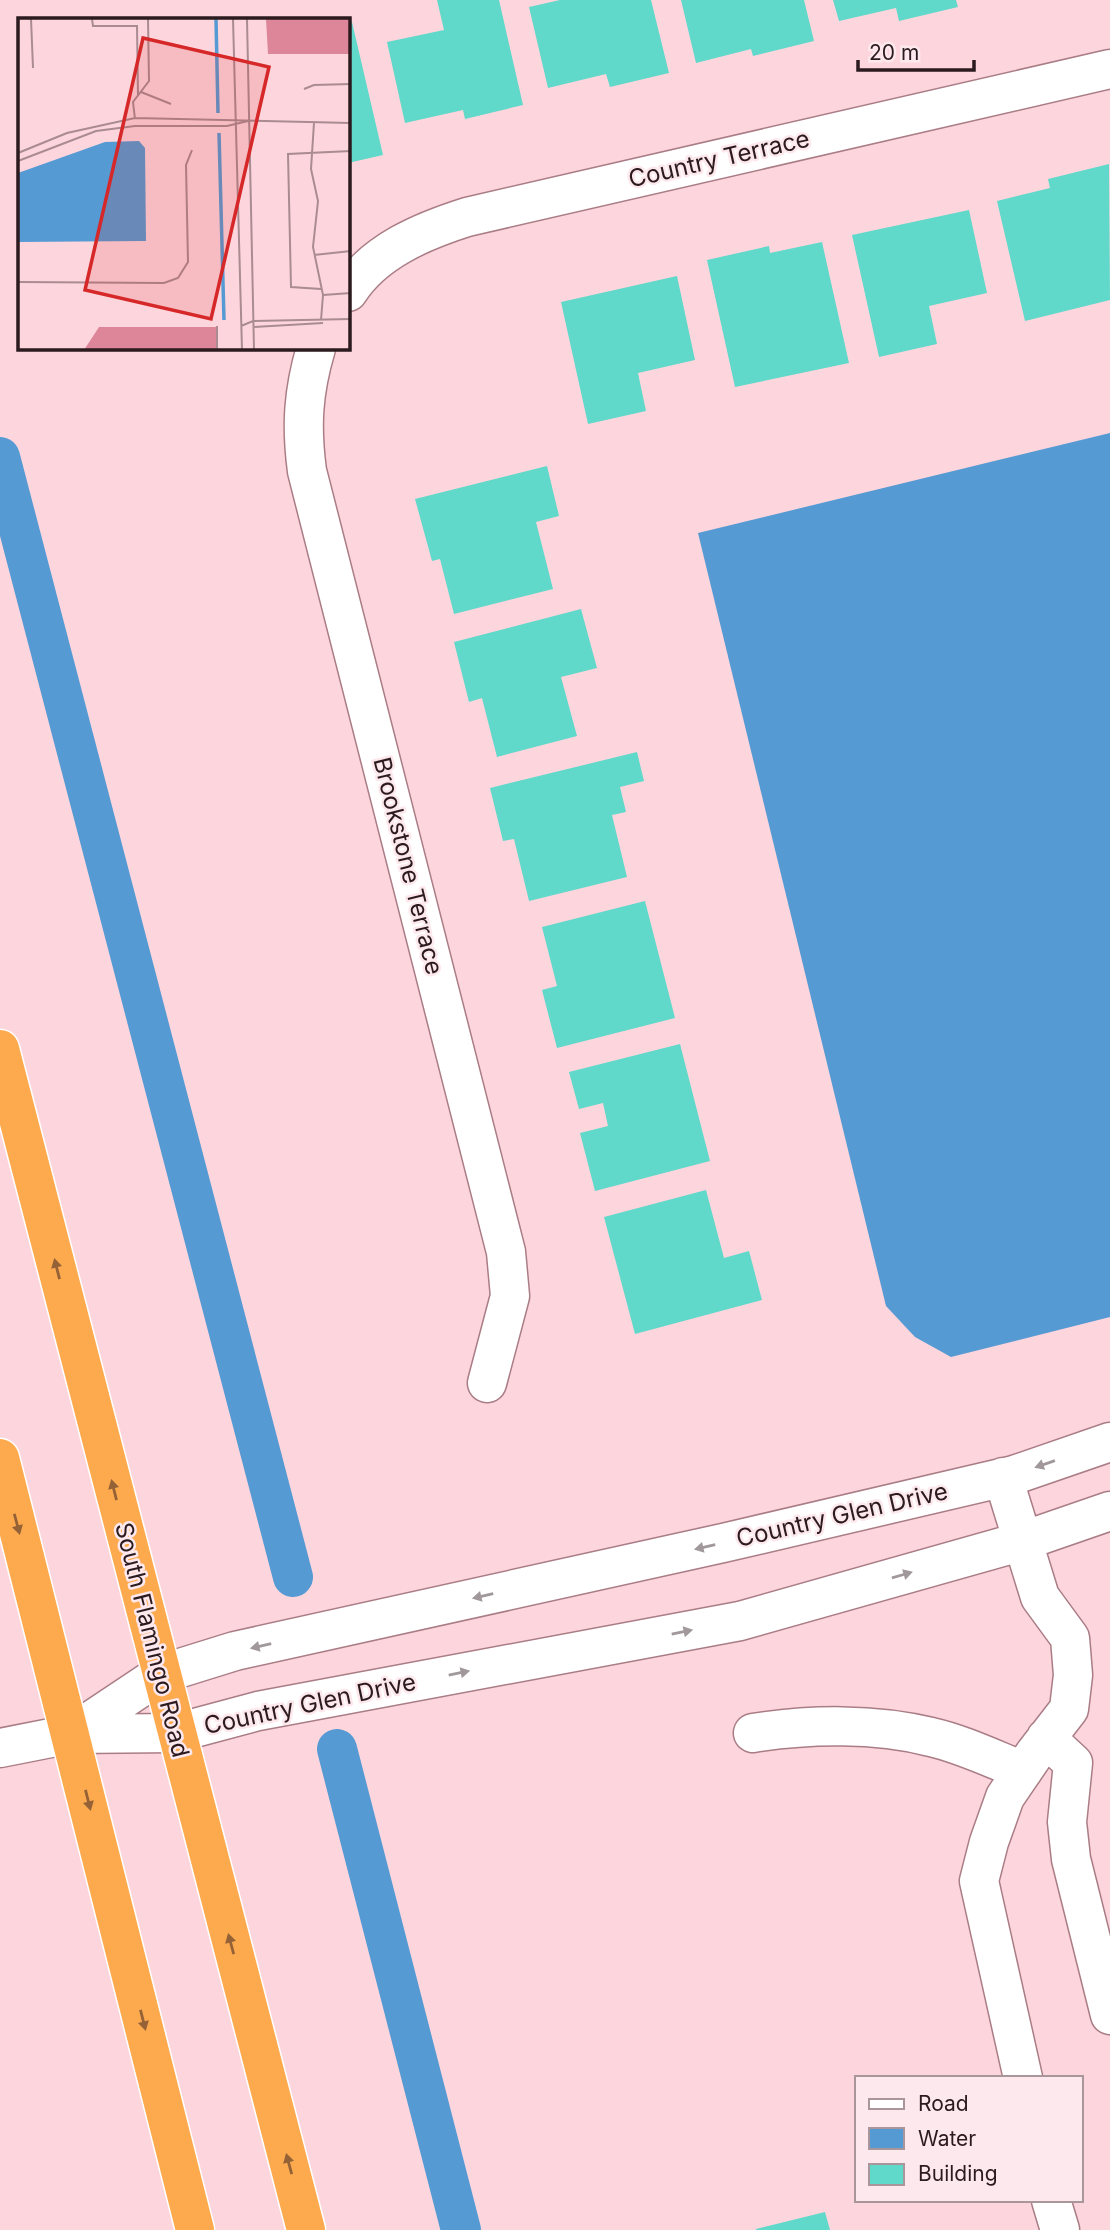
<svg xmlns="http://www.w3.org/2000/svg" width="1110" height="2230" font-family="Inter,sans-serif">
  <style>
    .water { fill: #569ad3 }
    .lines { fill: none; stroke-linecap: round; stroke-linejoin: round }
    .canal { stroke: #569ad3; stroke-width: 40 }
    .building { fill: #60d8ca }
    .minor-casing { stroke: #aa7d86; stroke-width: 41 }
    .highway-casing { stroke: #fff; stroke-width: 41 }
    .minor { stroke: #fff; stroke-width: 38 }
    .highway { stroke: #fdaa4f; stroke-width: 38 }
    .oneway { fill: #946236 }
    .oneway2 { fill: #a0989a }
    .labels { text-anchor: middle; stroke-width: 5; stroke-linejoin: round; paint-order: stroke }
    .street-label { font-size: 24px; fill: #2b1a1e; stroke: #fde9ed }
    .inset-river { fill: none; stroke: #569ad3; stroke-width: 3.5 }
    .inset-road { fill: none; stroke: #a98b91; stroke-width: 2 }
    .view { fill: #d62828; fill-opacity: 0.15; stroke: #d62828; stroke-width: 3.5 }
    .inset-edge { fill: none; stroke: #2b1a1e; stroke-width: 3.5 }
  </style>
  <rect width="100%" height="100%" fill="#fdd6dd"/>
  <path class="water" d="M1110,433V1317L951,1357L915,1337L886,1306L698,533Z"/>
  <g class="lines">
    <path class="canal" d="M0,457L293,1577
      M337,1749L461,2230"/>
  </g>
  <path class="building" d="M437,0H499L523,105L465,119L463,110L405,123L387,42L444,30Z
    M560,0H651L669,73L610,87L606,74L548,88L529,7Z
    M681,0H804L814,41L753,56L751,49L696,63Z
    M833,0H956L958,7L899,21L896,8L839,21Z
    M352,22L383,155L348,163V23Z
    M1109,164L1110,300L1025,321L997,201L1050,188L1048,179Z
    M969,210L987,293L929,306L937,344L879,357L852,235Z
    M822,242L849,363L735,387L707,260L769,246L770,253Z
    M677,276L695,360L638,373L646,411L588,424L561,302Z
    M547,466L559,516L536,522L553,589L454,614L440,559L432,561L415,499Z
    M581,609L597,668L561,677L577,736L497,757L482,698L469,702L454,642Z
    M637,752L644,781L620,787L626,812L612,815L627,877L529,901L514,839L503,841L490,788Z
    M645,901L675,1018L557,1048L542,990L557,986L542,927Z
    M680,1044L710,1161L595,1191L580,1133L608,1126L603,1103L579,1109L569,1072Z
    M706,1190L724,1258L749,1251L762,1300L635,1334L604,1217Z
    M825,2212L830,2230H756V2229Z"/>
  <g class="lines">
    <defs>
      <path id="minor" d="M348,292C374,251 423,231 467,217L1110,69
        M316,348C303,392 301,426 307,471L506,1252L510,1296L487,1383
        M1003,1477L1040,1597L1070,1638L1073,1675L1069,1709L1035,1753L1005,1797L989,1842L979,1881L1023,2078
        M753,1733C810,1724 875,1723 931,1737C962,1744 993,1759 1023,1771
        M71,1734L161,1674L235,1651L723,1543L1014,1475L1110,1442
        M1046,1738L1073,1763L1067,1822L1071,1859L1110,2015
        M0,1748L71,1734L176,1733L258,1711L740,1621L1023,1541L1110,1511
        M1051,2200L1060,2230"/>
      <path id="highway" d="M0,1049L306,2230
        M0,1458L195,2230"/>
    </defs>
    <use href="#minor" class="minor-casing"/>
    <use href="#highway" class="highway-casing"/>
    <use href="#minor" class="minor"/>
    <use href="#highway" class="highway"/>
  </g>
  <defs><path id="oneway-solid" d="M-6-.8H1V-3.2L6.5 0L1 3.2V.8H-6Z" transform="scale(1.75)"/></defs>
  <g class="oneway">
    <use href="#oneway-solid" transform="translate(57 1269) rotate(-104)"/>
    <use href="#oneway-solid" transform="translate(114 1490) rotate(-104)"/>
    <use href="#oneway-solid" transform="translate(17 1524) rotate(75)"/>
    <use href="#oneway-solid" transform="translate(88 1800) rotate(76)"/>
    <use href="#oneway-solid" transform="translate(231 1944) rotate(-105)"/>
    <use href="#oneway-solid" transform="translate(143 2020) rotate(76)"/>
    <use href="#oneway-solid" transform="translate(289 2164) rotate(-105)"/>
  </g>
  <g class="oneway2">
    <use href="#oneway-solid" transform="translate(1045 1464) rotate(161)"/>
    <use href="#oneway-solid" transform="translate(705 1547) rotate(167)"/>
    <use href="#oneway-solid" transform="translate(902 1575) rotate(-16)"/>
    <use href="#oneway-solid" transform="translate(483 1596) rotate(167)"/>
    <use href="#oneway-solid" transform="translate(682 1632) rotate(-11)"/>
    <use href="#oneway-solid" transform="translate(261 1646) rotate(167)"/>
    <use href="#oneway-solid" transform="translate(459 1673) rotate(-11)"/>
  </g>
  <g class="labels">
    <g class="street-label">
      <text transform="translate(719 159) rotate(-13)" y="8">Country Terrace</text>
      <text transform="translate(408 866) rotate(76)" y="8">Brookstone Terrace</text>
      <text transform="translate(842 1515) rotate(-13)" y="8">Country Glen Drive</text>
      <text transform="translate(152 1640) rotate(76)" y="8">South Flamingo Road</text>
      <text transform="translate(310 1704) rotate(-12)" y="8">Country Glen Drive</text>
    </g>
  </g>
  <g transform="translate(18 18)">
    <rect width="332" height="332" fill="#fdd6dd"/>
    <path d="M248,1H332V36H250ZM81,309H198V332H66Z" fill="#dd869a"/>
    <path d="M121,123L127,130L128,223L0,224V155L87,124Z" fill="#569ad3"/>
    <path class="inset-river" d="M198,1L200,95M201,115L206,302"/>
    <path class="inset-road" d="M13,1L15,50M74,1L75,8H119L120,78M215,1L224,332M229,1L236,332M286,71L296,67L333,66M123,74L153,86M117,101L115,84L131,63L130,1M296,105L293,151L300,183L295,229L305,277L303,302M0,135L49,115L117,100L333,105M0,143L78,113L117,108H209L230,103M296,237L333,233M0,264L146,265L160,260L170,244L168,147L174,132M303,271L273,269L270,136L333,133M305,277L333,275M199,308V332M223,308L235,303L333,301M235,309L305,305"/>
    <path class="view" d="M125,20L251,49L193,301L67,272Z"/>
    <rect width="332" height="332" class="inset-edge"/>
  </g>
  <rect x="855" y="2076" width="228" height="126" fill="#fde9ed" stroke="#a9969a" stroke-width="2"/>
  <rect x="869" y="2099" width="35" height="10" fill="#ffffff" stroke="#a9969a" stroke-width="2"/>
  <text x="918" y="2111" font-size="21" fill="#2b1a1e">Road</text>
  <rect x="869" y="2128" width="35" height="21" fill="#569ad3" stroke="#a9969a" stroke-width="2"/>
  <text x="918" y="2146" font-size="21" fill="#2b1a1e">Water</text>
  <rect x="869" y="2164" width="35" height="21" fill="#60d8ca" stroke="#a9969a" stroke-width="2"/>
  <text x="918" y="2181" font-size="21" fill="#2b1a1e">Building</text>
  <path d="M858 60v10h116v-10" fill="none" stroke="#2b1a1e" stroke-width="3.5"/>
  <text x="869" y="60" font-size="21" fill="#2b1a1e" stroke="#fde9ed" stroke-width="5" paint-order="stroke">20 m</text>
</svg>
